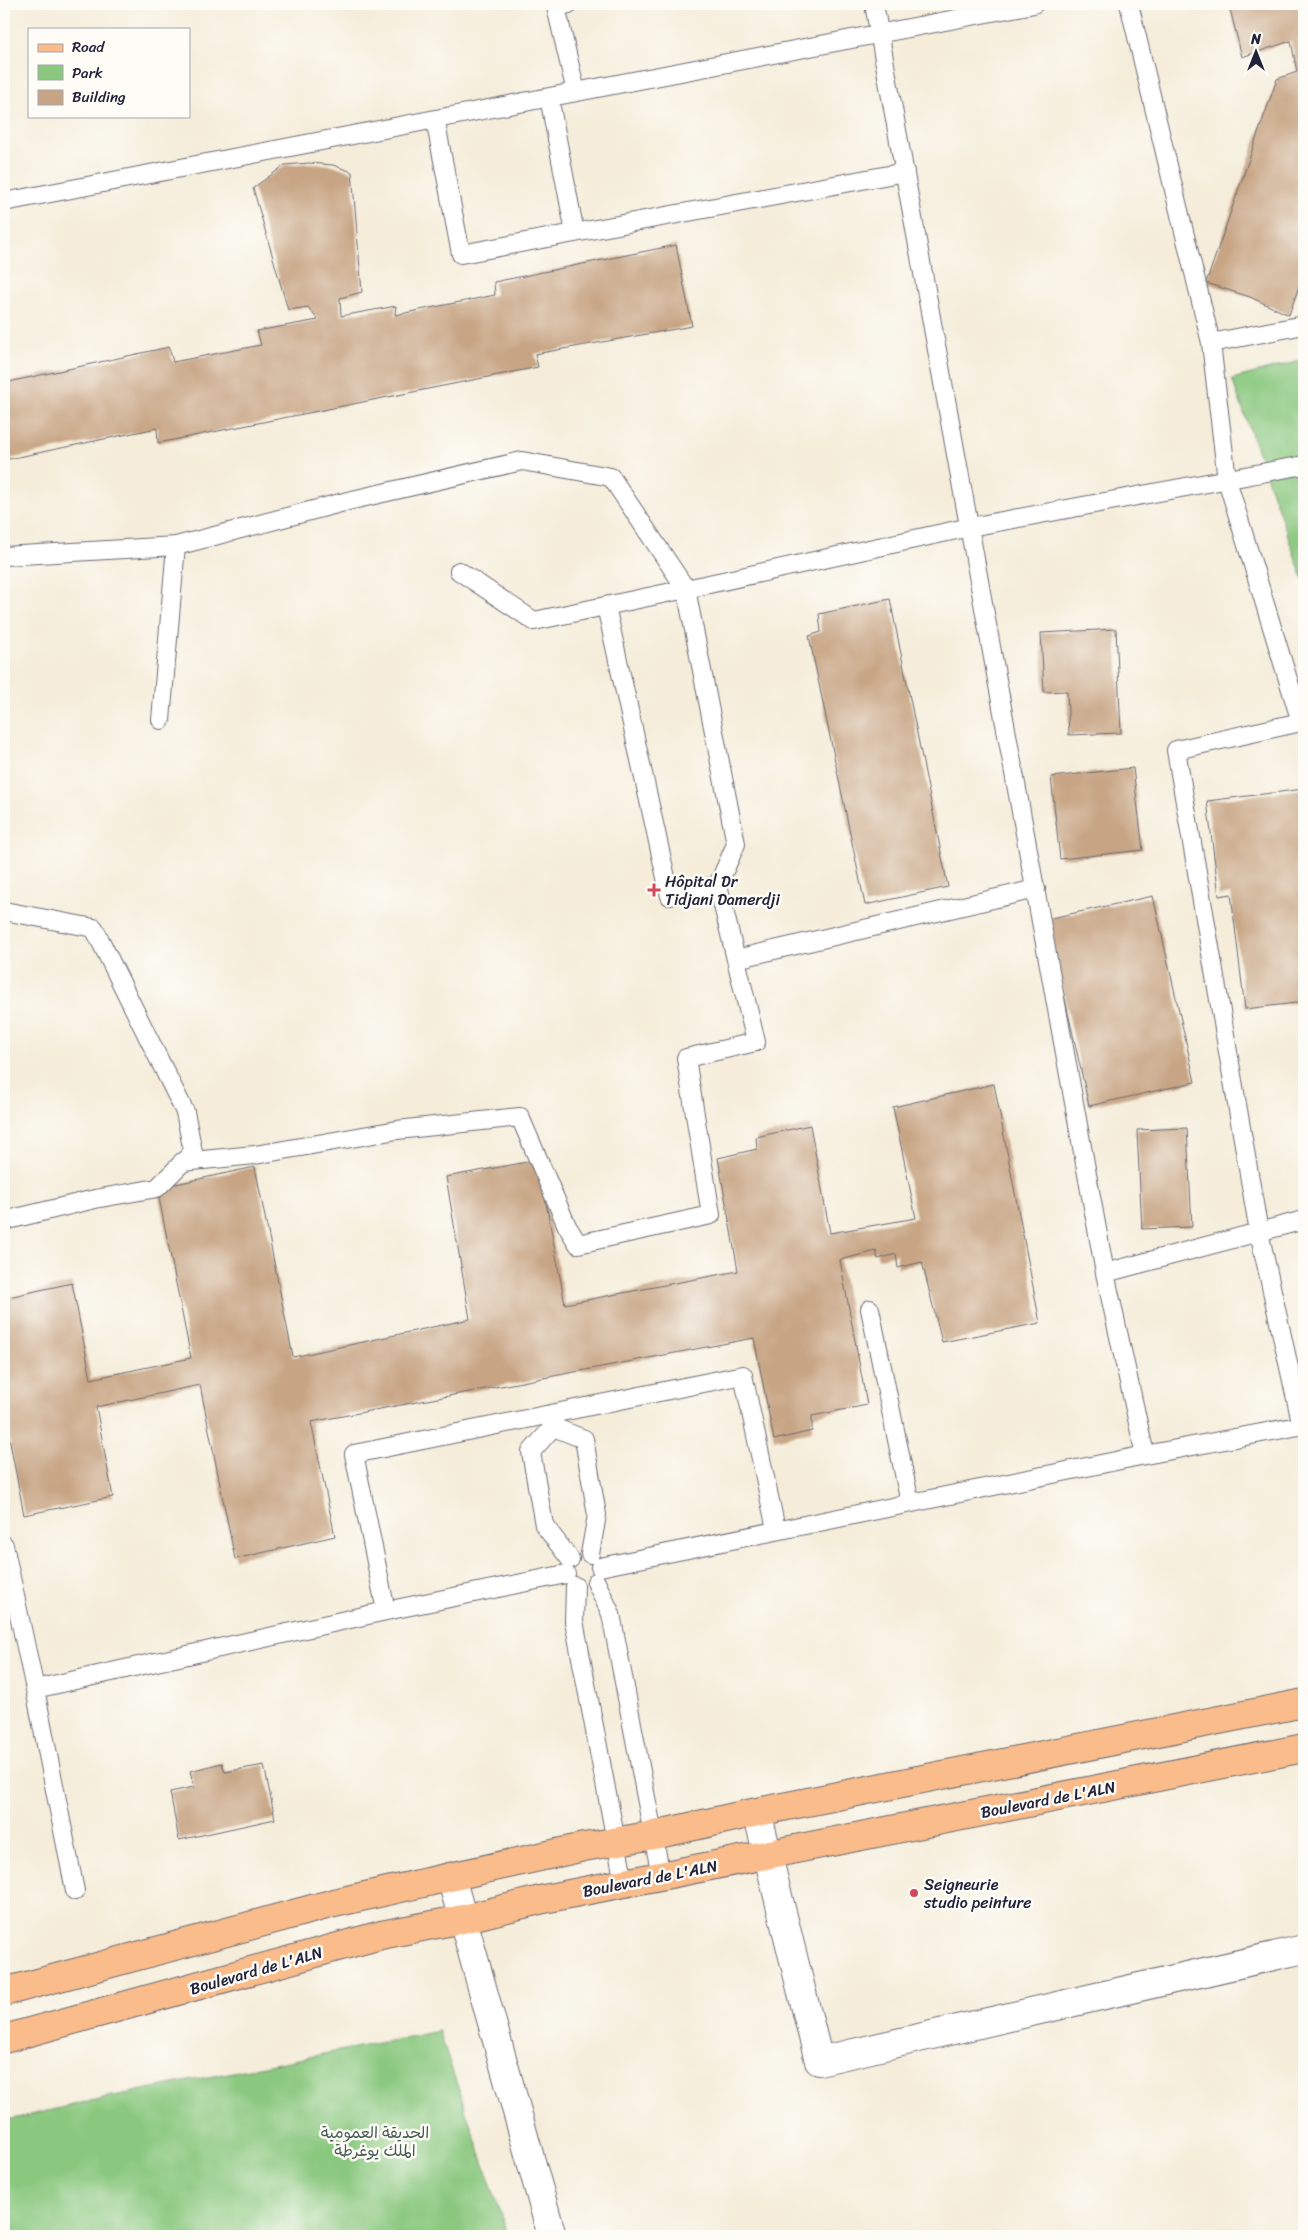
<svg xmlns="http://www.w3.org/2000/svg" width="1308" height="2240" font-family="Sriracha,'Playpen Sans Arabic',sans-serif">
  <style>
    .green { fill: #8ac87f; stroke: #56755d }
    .building { fill: #c7a584 }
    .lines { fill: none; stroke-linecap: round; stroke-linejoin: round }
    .lane-casing { stroke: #6c6973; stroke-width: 20 }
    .street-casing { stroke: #6c6973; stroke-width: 30 }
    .primary-casing { stroke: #6c6973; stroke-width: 30 }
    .lane { stroke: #fff; stroke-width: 18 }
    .street { stroke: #fff; stroke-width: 28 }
    .primary { stroke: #f9bc8a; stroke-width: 28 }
    .poi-dot { fill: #d1495b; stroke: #fdfcf7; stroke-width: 2 }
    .labels { text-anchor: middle; stroke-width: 5; stroke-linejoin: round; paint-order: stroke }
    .poi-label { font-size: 16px; fill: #22223b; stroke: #fdfcf7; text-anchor: start }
    .street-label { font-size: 16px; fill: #22223b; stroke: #fdfcf7 }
    .park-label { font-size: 16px; fill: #465c53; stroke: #fdfcf7 }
  </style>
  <rect width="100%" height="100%" fill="#fdfcf7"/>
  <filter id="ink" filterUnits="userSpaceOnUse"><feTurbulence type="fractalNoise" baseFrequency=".02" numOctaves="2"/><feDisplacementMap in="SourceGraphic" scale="10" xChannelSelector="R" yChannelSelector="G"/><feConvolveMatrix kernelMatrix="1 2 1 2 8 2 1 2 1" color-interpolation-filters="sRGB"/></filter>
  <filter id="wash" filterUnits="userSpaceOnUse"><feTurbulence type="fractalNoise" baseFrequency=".0096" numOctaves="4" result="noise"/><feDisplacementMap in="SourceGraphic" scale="20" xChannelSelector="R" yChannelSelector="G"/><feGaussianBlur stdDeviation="1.12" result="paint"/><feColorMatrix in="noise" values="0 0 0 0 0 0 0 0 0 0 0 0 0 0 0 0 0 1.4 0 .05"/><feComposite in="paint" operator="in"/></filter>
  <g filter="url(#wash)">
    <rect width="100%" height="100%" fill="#f5edda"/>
    <path class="green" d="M1304,360V582L1232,379Z
      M439,2031L508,2236H4V2121L103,2098Z"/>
    <g id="blocks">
      <path class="building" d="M1214,4H1304V272L1289,315L1250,297L1206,283L1277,79L1297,72L1291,41L1242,57L1229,5L1215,9Z
        M309,163L333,165L352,172L362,292L340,298L341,316L396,306L395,315L495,295L494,282L676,245L692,326L535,354L538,367L158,443L157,428L4,460V383L169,347L173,362L261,345L257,331L318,320L308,307L288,310L253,188L285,165Z
        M890,599L948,887L865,905L809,636L821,632L819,614Z
        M1116,629L1121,733L1069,735L1067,691L1044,692L1041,633Z
        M1133,768L1143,850L1060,859L1051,777Z
        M1304,789V1002L1245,1009L1231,894L1219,896L1207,801Z
        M1153,896L1195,1082L1089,1106L1047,919Z
        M994,1084L1040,1323L942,1342L922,1262L898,1268L896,1254L878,1259L876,1251L840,1260L867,1405L812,1416V1431L774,1440L754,1338L311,1422L335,1536L235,1559L200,1385L96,1407L113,1497L24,1515L4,1411V1298L72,1283L91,1379L191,1358L157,1188L255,1167L293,1357L470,1319L446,1177L538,1160L565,1304L738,1271L718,1158L757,1149L756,1137L810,1125L830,1233L916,1218L893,1107Z
        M1187,1128L1192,1227L1142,1229L1137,1130Z
        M222,1763L225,1772L264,1765L275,1819L179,1840L170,1792L194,1787L190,1771Z"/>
    </g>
  </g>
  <g filter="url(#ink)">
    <use href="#blocks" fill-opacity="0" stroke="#6c6973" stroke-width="1"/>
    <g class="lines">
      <defs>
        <path id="lane" d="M569,4L556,7L576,92
          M874,4L1105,1273L1304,1220
          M1129,4L1211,343L1304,325
          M549,97L575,233
          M435,119L461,254L905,172
          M4,202L1034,4
          M1211,343L1227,480L1301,722L1176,750L1259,1232L1302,1426
          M176,546L348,501L522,461L611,477L686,589L534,621L459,571
          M4,556L176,546L161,720
          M606,606L670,896L718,885
          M4,911L94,928L185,1112L193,1152L157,1188L95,1199L4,1221
          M736,959L1036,889
          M182,1162L255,1155L397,1130L520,1117L567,1226L578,1244L711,1215L686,1058L756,1042L718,885L736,844L686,589L970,527L1304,465
          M1105,1273L1145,1455
          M870,1309L910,1503
          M553,1427L584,1439L597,1515L590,1554
          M553,1427L531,1452L544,1525L570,1559
          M4,1545L35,1689
          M600,1567L1145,1455L1304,1425
          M596,1582L611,1614L661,1876
          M575,1586L574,1621L624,1883
          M386,1611L354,1454L743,1375L776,1529
          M75,1891L35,1689L386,1611L566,1574"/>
        <path id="street" d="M757,1812L819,2061L1304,1949
          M451,1877L552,2236"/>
        <path id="primary" d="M4,1992L334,1903L584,1847L654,1835L757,1812L1304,1703
          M4,2039L381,1935L463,1919L544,1899L1304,1748"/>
      </defs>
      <use href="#lane" class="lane-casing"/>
      <use href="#street" class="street-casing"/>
      <use href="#primary" class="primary-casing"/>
      <use href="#lane" class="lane"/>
      <use href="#street" class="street"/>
      <use href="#primary" class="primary"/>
    </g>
  </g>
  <g class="poi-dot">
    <path d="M651.5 882.5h5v5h5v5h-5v5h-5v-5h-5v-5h5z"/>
    <circle cx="914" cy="1893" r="5"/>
  </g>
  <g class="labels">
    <g class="poi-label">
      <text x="665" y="887">Hôpital Dr<tspan x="665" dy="18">Tidjani Damerdji</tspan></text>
      <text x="924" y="1890">Seigneurie<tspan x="924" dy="18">studio peinture</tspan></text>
    </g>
    <g class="street-label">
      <text transform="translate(1048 1799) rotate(-11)" y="6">Boulevard de L'ALN</text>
      <text transform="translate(650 1878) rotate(-11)" y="6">Boulevard de L'ALN</text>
      <text transform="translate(256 1970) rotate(-16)" y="6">Boulevard de L'ALN</text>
    </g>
    <g class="park-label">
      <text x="375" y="2138">الحديقة العمومية<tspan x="375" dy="18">الملك يوغرطة</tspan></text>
    </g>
  </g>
  <rect width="1308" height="2240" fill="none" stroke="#fdfcf7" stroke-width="20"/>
  <rect x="28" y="28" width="162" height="90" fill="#fdfcf7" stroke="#a5a5ac"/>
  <rect x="38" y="44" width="25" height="8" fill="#f9bc8a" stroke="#a5a5ac"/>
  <text x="72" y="52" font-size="15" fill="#22223b">Road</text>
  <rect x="38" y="65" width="25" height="15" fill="#8ac87f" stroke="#a5a5ac"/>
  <text x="72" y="78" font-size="15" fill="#22223b">Park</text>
  <rect x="38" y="90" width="25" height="15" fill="#c7a584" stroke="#a5a5ac"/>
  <text x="72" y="102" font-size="15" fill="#22223b">Building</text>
  <g transform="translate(1256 52)" stroke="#fdfcf7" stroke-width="4" paint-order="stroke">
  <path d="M0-4L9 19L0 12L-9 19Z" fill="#22223b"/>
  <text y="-8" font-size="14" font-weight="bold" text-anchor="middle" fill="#22223b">N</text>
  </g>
</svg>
